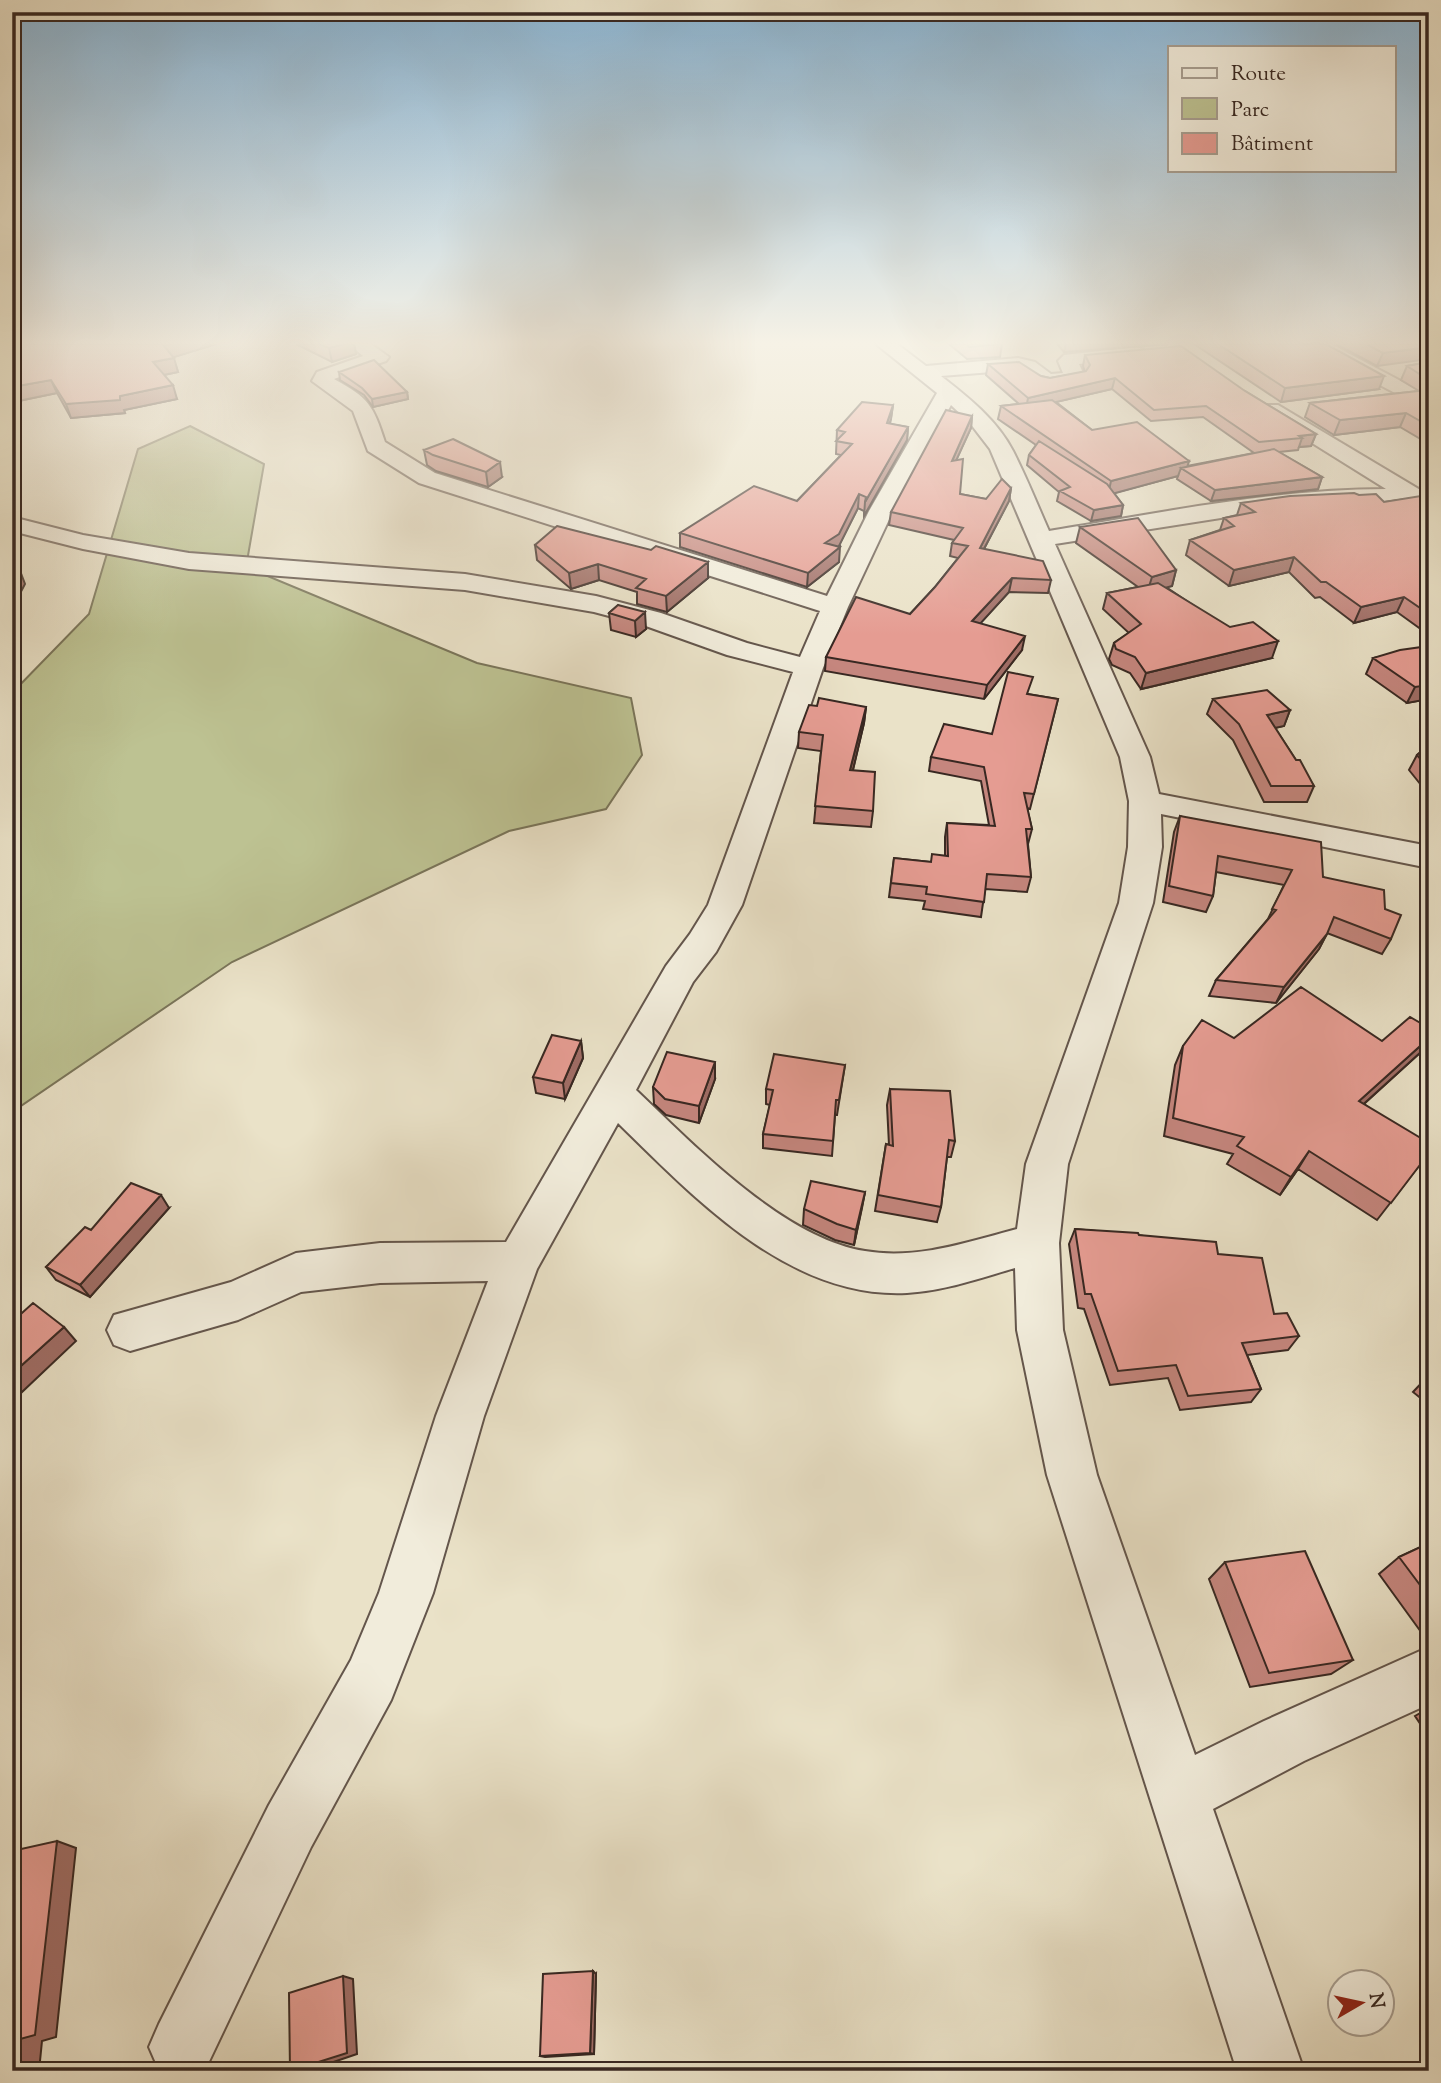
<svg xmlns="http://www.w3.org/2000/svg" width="1441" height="2083" font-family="'Sorts Mill Goudy',serif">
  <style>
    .green { fill: #bdc292; stroke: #7a755a; stroke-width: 2 }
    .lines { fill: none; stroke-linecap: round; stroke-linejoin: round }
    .minor-casing { stroke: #64564c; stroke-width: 4 }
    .minor { fill: #f1ecdb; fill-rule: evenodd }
    .wall { fill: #c5867e; stroke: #382822; stroke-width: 2; fill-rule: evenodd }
    .shaded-wall { fill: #a06d66; stroke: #382822; stroke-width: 2 }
    .building { fill: #e59c92; stroke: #382822; stroke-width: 2 }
  </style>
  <rect width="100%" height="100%" fill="#eae2c8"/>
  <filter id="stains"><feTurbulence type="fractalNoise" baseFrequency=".00286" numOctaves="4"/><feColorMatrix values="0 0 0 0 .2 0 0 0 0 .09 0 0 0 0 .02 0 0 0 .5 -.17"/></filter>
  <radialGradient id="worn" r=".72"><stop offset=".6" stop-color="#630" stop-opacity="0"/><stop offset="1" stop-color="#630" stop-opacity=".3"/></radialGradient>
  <path class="green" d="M190,426L264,464L246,567L477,663L631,698L642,755L606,809L509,831L232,962L12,1112V693L89,614L138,449Z"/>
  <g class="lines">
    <defs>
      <path id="minor" d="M349,344H371L389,357L386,361L334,379C369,398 373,405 385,442L435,473L827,596L869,511L937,393L876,344H897L926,366L1018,358L1035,362L1051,374L1063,373L1058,361L1064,355L1136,347L1143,349L1146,353L1143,357L1136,359L1079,364L1085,377L1082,381L1047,387L1040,385L1018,370L941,376C968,397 997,420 1013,451C1026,476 1037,504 1049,531C1160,513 1273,489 1386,489L1264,413L1260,409L1264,405H1278L1422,491L1426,496L1422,501L1414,503H1342L1284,508L1055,544L1150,757L1159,794L1429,846V868L1161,814L1162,847L1153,903L1068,1164L1059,1243L1063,1330L1097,1475L1195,1755L1264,1721L1429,1647V1704L1304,1761L1213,1809L1304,2071H1237L1047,1475L1017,1330L1015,1268C980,1278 944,1291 907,1293C789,1299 695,1198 618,1123L537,1269L484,1416L433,1593L391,1700L311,1847L205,2070H159L149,2047L159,2024L269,1805L351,1660L379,1593L436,1416L488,1281L380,1283L301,1292L238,1320L130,1351L114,1345L107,1330L114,1315L231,1282L296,1253L380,1243L506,1242L666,966L690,934L708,905L793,672L727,655L643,625L594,612L465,590L189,569L83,549L12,531V517L83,535L189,553L465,574L596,596L661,613L747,643L800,657L820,611L419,483L368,451L353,411L312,381L317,372L363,356ZM951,405L970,423L990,449L1120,757L1129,801L1128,847L1119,903L1026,1164L1017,1229C968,1242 916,1260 865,1251C783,1238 694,1145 636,1090L693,982L716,952L742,905L823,668L848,607L893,511Z
        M1307,344H1331L1429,396V411L1310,348Z"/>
    </defs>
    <use href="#minor" class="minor-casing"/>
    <use href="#minor" class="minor"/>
  </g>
  <path class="wall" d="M12,344H216L173,357L178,372L164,375L177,399L124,410L125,413L71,418L57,393L18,401L12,389Z
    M296,344H354L356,354L332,362Z
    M949,344H1002L1000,357L967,359Z
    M1057,344H1169L1064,352Z
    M1194,344H1326L1379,389L1281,402Z
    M1336,344H1429L1377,366Z
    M1085,355L1245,391L1316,434L1311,446L1299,447L1298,450L1279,452L1322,477L1318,489L1211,501L1177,479L1178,476L1114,493L1123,505L1121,516L1091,521L1057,501L1059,492L1027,465L1029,455L1036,445L998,419L1001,406L1019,404L986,375L988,364L1050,378L1085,372L1083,366ZM1112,389L1151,421L1203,417L1254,453L1187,466L1189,461L1092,430L1056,402Z
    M1429,362V444L1400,427L1334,435L1305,417L1310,403L1419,391L1401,380L1407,366Z
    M339,372L407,392L408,399L373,407L364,395L340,380Z
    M893,405L890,424L908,427L907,440L864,516V511L858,508L838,547L839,562L807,587L680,547V533L797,501L841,455L836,454L837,430Z
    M972,416L971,428L956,460L960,494L986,499L1011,488L1009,501L984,549L1051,580L1048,593L1009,592L980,623L1022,650L984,699L825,671L826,657L910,614L935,587L958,558L950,556L952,543L954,540L889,525L891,512Z
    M424,450L502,477L488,487L436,471L427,465Z
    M1359,495L1384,502L1429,496V635L1397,612L1354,623L1320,597L1315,598L1289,572L1229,586L1186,555L1190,540L1220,530L1224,518L1237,515L1241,503Z
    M1080,527L1176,570L1172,586L1166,587L1272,658L1141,689L1130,673L1112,665L1109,659L1114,643L1129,633L1103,609L1107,593L1138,587L1076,543Z
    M535,545L708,578L667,612L637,604V592L599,580L571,589L537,560Z
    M618,605L646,629L636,637L611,630L609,613Z
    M1429,646V699L1407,703L1366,674L1373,658Z
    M1028,694L1058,699L1030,809L1027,808L1032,829L1028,844L1031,877L1027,892L985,889L981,917L923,909L925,901L889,897L894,858L931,862L945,856V837L947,823L989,825L981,781L929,771L931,757L992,734Z
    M1213,699L1290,710L1284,726L1275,728L1296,760L1314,786L1307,802H1264L1233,740L1207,714Z
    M817,706L866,707L864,723L853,770L873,811L871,827L814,823L821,751L798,748L799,732Z
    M1429,745V795L1409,770L1417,755Z
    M1429,798V820L1423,809Z
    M1180,816L1323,877L1385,909L1391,939L1382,954L1327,933L1319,949L1276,1003L1209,996L1216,980L1268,919L1284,885L1216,872L1213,896L1206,912L1163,902L1174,832Z
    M1429,1028V1042L1422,1051L1364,1104L1429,1153L1377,1220L1298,1169L1280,1195L1227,1164L1233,1154L1164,1136L1175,1065L1183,1046L1234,1038L1382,1041Z
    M581,1041L583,1058L565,1099L536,1093L533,1077Z
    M845,1065L837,1115H835L832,1156L763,1148V1134L770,1105L766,1104V1089Z
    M715,1079L699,1123L666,1115L654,1104L653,1087Z
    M890,1089L955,1141L951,1157H947L941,1207L937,1222L875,1211L886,1144L889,1145L887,1105Z
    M865,1192L854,1245L835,1240L803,1225L804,1209Z
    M169,1208L90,1297L56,1280L46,1267L91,1230Z
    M1075,1229L1139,1235L1218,1254L1274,1314L1299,1336L1288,1350L1247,1355L1261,1389L1251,1402L1180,1410L1168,1378L1110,1385L1084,1309L1078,1308L1069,1244Z
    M1429,1375V1405L1413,1392Z
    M1429,1543V1643L1379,1574L1399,1557Z
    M1225,1562L1353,1660L1331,1674L1250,1687L1209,1579Z
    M1429,1708V1737L1415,1716Z
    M596,1974L594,2054L545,2057L540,2056Z"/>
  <path class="shaded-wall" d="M170,344H216L168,359L164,346Z
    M344,344H354L356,354L332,362L329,348Z
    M1066,344H1169L1064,352Z
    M1429,347V359L1377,366L1383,353Z
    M174,358L178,372L158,376L153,362Z
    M1384,376L1379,389L1281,402L1285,388Z
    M1115,378L1112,389L1026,409L1028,398Z
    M51,380L57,393L18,401L12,387Z
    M173,385L177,399L124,410L125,413L71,418L66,404L120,396Z
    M407,392L408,399L373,407L372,399Z
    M893,405L891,419L885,436L887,423Z
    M1406,413L1400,427L1334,435L1340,420Z
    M972,416L971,428L950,474L952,461Z
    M908,427L907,440L864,516L865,502Z
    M1316,434L1311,446L1299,447L1302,438L1299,436Z
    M1189,461L1186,471L1181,468L1178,476L1108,495L1111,481Z
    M500,462L502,477L488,487L486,472Z
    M1322,477L1318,489L1211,501L1215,490Z
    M1011,488L1009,501L977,562L980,548Z
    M859,494L858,508L838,548L825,543Z
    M1123,505L1121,516L1091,521L1094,510Z
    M840,547L839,562L807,587L808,573Z
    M1294,557L1289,572L1229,586L1234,570Z
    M708,562V578L667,612L666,596Z
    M598,564L599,580L571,589L569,573Z
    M1176,570L1172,586L1147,593L1152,577Z
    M22,576L25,584L12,609V594Z
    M1012,578L1009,592L970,635L972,621Z
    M1404,597L1397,612L1354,623L1361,607Z
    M645,612L646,629L636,637L635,621Z
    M1025,636L1022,650L984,699L987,685Z
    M1278,641L1272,658L1141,689L1146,673Z
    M1429,679V699L1407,703L1415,687Z
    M866,707L864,723L849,786L850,770Z
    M1290,710L1284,726L1261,731L1267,715Z
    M1327,934L1319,949L1276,1003L1284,987Z
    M1429,1038V1042L1422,1051L1347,1119L1359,1101Z
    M581,1041L583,1058L565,1099L563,1083Z
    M715,1062V1079L699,1123V1106Z
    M1309,1151L1298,1169L1280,1195L1291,1177Z
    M865,1192L862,1208L854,1245L856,1230Z
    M161,1195L169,1208L90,1297L80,1285Z
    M64,1327L76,1341L22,1392L12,1382V1374Z
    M57,1841L76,1848L56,2037L42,2041L39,2071H17L20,2039Z
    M593,1971L596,1974L594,2054L590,2053Z
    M343,1976L353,1979L357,2054L307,2071H293Z"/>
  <path class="building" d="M12,344H170L164,346L174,358L153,362L173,385L120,396V400L66,404L51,380L12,387Z
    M319,344H344L329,348Z
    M966,344H1002L969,347Z
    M1218,344H1326L1384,376L1285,388Z
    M1366,344H1429V347L1383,353Z
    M1181,346L1245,391L1316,434L1299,436L1302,438L1259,442L1206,406L1154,410L1115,378L1028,398L988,364L1019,362L1041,376L1050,378L1086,371L1090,365L1085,355Z
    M374,360L407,392L372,399L362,388L339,372Z
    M1429,362V380L1407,366Z
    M1429,388V426L1406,413L1340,420L1310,403L1427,390Z
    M1052,400L1092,430L1137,422L1189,461L1111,481L1001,406Z
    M862,402L893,405L887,423L908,427L865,502L866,497L859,494L839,534L825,543L840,547L808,573L680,533L754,486L797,501L852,444L836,441L845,432L837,430Z
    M946,410L972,416L952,461L963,459L960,494L986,499L1002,479L1011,488L980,548L1043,561L1051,580L1012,578L972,621L1025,636L987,685L826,657L856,597L910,614L935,587L968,546L952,543L963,528L891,512Z
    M453,439L500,462L486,472L433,455L424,450Z
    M1039,441L1107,484L1123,505L1094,510L1060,491L1070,487L1029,455Z
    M1274,449L1322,477L1215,490L1181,468Z
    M1354,493L1359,495L1376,494L1384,502L1427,495L1429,496V614L1404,597L1361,607L1326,582H1321L1294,557L1234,570L1190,540L1234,526L1224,518L1255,512L1241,503L1290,496Z
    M1138,518L1176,570L1152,577L1080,527Z
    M557,526L651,550L656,546L708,562L666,596L636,588L646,579L598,564L569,573L535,545Z
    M22,576L12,594V583Z
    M1158,583L1230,627L1253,622L1278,641L1146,673L1135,657L1116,649L1114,643L1141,624L1107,593Z
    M618,605L645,612L635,621L609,613Z
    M1429,646V685L1415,687L1373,658L1400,650Z
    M1008,672L1033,677L1027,694L1058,699L1034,794L1024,793L1032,829H1026L1031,877L987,874L984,902L926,894L927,887L891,883L894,858L931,862L932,854L948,856L947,823L995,826L984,767L931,757L944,724L992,734Z
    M1267,690L1290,710L1267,715L1296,760H1300L1314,786H1271L1239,724L1213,699Z
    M819,698L866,707L850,770L875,772L873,811L815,806L823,735L799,732L809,705L817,706Z
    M1429,745V769L1417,755Z
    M1180,816L1321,842L1323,877L1384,890L1385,909L1401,915L1391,939L1334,917L1327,934L1284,987L1216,980L1276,910L1272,909L1292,870L1218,856L1213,896L1169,886Z
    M1301,987L1382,1041L1410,1017L1429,1028V1038L1359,1101L1429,1143V1153L1391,1203L1309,1151L1291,1177L1237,1146L1244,1137L1173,1118L1183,1046L1202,1020L1234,1038Z
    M552,1035L581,1041L563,1083L533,1077Z
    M667,1052L715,1062L699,1106L665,1099L653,1087Z
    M774,1054L845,1065L839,1100H836L833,1141L763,1134L773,1090L766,1089Z
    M890,1089L950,1091L955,1141L949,1140L941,1207L878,1195L886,1144L893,1146Z
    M811,1181L865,1192L856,1230L837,1224L804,1209Z
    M131,1183L161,1195L80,1285L46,1267L85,1227L91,1230Z
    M1075,1229L1138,1233L1139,1235L1216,1242L1218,1254L1262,1258L1274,1314L1287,1313L1299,1336L1242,1343L1261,1389L1188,1396L1176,1365L1118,1371L1091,1294H1085Z
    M33,1303L64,1327L12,1374V1322Z
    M1429,1543V1597L1399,1557Z
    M1305,1551L1353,1660L1269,1673L1225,1562Z
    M57,1841L35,2035L20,2039L17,2071H12V1851Z
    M593,1971L590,2053L540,2056L543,1974Z
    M343,1976L347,2053L290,2071L289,1993Z"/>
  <linearGradient id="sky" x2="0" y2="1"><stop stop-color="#8ab7d8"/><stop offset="0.54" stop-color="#f6f2e6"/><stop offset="1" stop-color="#f6f2e6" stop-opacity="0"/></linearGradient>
  <rect width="1441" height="635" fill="url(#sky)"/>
  <rect width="1441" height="2083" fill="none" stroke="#eae2c8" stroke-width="42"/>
  <rect x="14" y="14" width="1413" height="2055" fill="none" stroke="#382822" stroke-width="3.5"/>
  <rect x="21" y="21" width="1399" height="2041" fill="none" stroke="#382822" stroke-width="2"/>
  <rect x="1168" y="46" width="228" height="126" fill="#f1ecdb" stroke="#a79e91" stroke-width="2"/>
  <rect x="1182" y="68" width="35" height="10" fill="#f1ecdb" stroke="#a79e91" stroke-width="2"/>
  <text x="1231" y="80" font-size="21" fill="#382822">Route</text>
  <rect x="1182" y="98" width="35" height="21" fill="#bdc292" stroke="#a79e91" stroke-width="2"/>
  <text x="1231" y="116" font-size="21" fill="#382822">Parc</text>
  <rect x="1182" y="133" width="35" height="21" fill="#e59c92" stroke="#a79e91" stroke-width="2"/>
  <text x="1231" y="150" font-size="21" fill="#382822">Bâtiment</text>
  <g transform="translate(1361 2003) rotate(81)"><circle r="33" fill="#f1ecdb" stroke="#a79e91" stroke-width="2"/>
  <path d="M0-5L12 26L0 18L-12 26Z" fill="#8f2418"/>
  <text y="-10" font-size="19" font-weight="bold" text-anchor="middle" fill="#382822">N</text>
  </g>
  <rect width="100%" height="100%" filter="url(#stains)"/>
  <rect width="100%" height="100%" fill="url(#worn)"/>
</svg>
